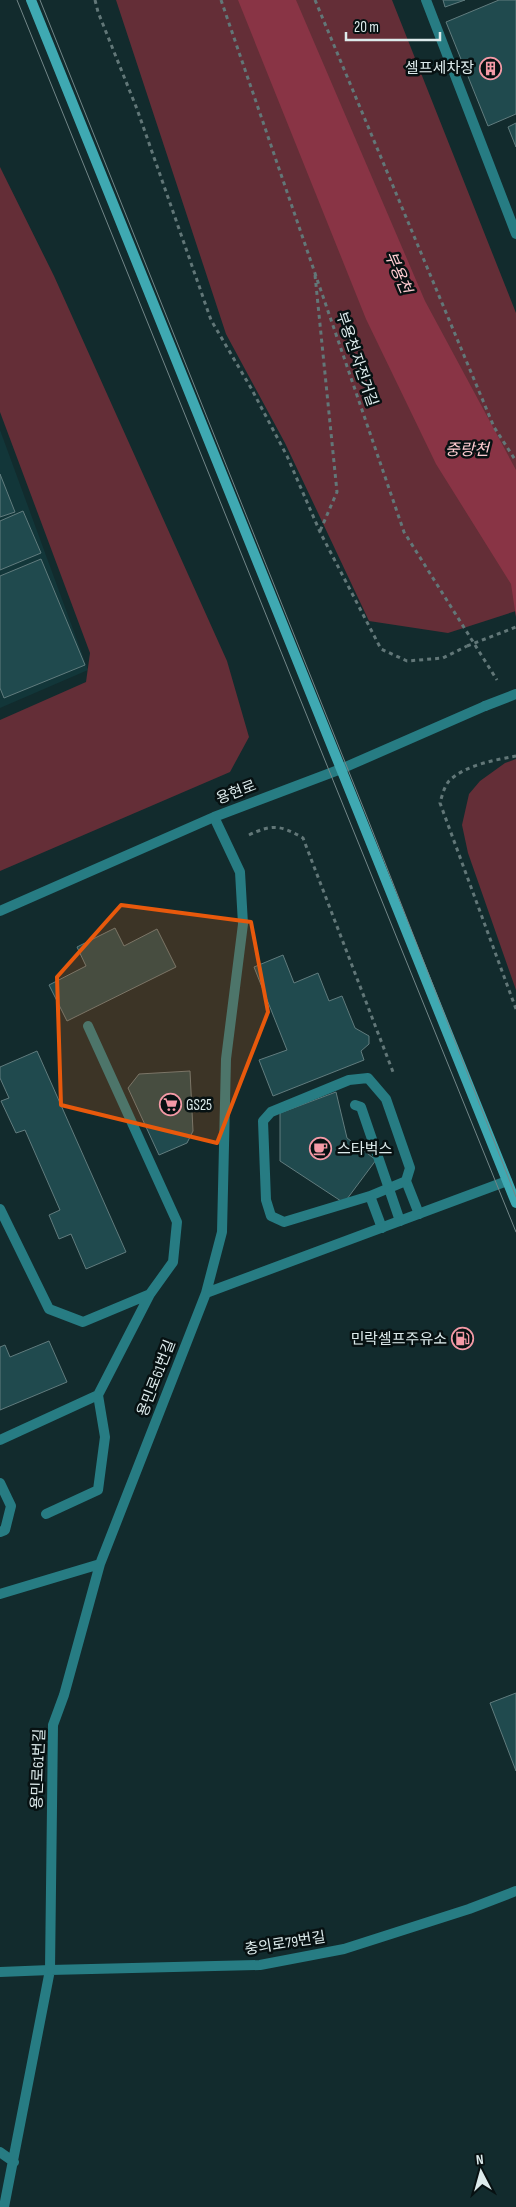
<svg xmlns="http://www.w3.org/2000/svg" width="516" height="2207" font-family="'Sofia Sans Condensed','Noto Sans KR',sans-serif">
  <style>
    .built { fill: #123639 }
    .green { fill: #642e37 }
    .water { fill: #893445 }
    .building { fill: #204a4e; stroke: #617c7e }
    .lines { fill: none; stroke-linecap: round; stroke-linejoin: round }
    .path { stroke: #627778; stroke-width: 3; stroke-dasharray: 4 4; stroke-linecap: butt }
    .lane { stroke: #277c83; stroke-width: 10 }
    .street { stroke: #277c83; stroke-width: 10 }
    .secondary { stroke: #3fa9b2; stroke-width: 10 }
    .tram { stroke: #728688; stroke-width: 1 }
    .path-bridge { stroke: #627778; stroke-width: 3; stroke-dasharray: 4 4; stroke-linecap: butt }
    .street-bridge { stroke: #277c83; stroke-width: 10 }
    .marked { fill: #e8590c; fill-opacity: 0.2; stroke: #e8590c; stroke-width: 4; stroke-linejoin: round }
    .labels { text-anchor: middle; stroke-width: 5; stroke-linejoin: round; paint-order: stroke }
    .poi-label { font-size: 15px; fill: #ddebec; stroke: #071112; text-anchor: end }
    .street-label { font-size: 15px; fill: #ddebec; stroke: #071112 }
    .water-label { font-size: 16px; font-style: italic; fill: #ffccd1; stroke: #071112 }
  </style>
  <rect width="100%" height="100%" fill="#122b2d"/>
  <path class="built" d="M0,430L88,670L0,708Z"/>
  <path class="green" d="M116,0H392L516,313V611L448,633L369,621L285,443L226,334Z
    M0,167L54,276L227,661L249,737L230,772L0,871V720L86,682L90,653L0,412Z
    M516,759V990L468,853L462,825L469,794L480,781L505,763Z"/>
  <path class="water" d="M238,0H296L425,301L516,470V617L511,584L436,464L366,319Z"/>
  <path class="building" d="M443,0H465L445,7Z
    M499,0H516V114L488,126L446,22Z
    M516,123V147L508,127Z
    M0,474L15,512L0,517Z
    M23,511L41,553L0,570V521Z
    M41,559L85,665L4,698L0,688V576Z
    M115,928L124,946L157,929L176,967L67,1021L49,985L86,966L77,947Z
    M283,955L294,983L318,973L329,1001L342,996L355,1028L369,1036V1044L361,1051L364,1060L273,1096L259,1060L287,1050L254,967Z
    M37,1051L126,1252L86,1269L71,1234L59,1239L49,1215L60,1210L25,1130L16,1133L1,1101L9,1098L0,1078V1067Z
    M190,1071L193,1131L187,1143L159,1155L128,1088L139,1074Z
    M336,1092L347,1138L376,1160L344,1203L280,1161V1113Z
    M49,1341L67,1382L0,1410V1347L5,1345L10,1357Z
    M516,1693V1771L490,1703Z"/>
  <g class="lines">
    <path class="path" d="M95,0L98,12L137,109L211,320L251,388L287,456L320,532L381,649L407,661L443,658L467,646
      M221,0L404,532L497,680
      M315,0L494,427L516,461
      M315,275L337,492L320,531
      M516,756C495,760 465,765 449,781C444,787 442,796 440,803L516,1009
      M249,835C272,824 281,825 303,838L393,1072"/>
    <path class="lane" d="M426,0L516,234
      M355,1105L361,1107L400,1221
      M370,1196L406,1181
      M0,1209L49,1309L83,1322L150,1294L173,1262L177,1222L88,1026
      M382,1228L370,1196L284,1222L271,1216L266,1200L263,1121L271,1112L349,1080L368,1078L386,1099L410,1168L406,1181L419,1214
      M0,1440L98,1395L150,1294
      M0,1483L11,1506L5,1530L0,1532
      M46,1514L98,1490L105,1437L98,1395
      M0,1972L50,1970"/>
    <path class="street" d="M0,911L214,817L341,769L485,706
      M206,1293L507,1181
      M0,1594L100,1564
      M50,1970L260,1965L344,1949L469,1909L516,1891
      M0,2152L14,2162
      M4,2207L50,1970L53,1725L64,1695L100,1564L206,1293L222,1232L226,1059L243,924L240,872L214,817"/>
    <path class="secondary" d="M31,0L516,1203"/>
    <path class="tram" d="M17,0L516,1232
      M40,0L367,817L516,1197"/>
    <path class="path-bridge" d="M467,646L516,627"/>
    <path class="street-bridge" d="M485,706L516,694"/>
  </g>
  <path class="marked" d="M121,905L251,922L268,1012L217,1143L61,1105L57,977Z"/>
  <defs>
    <symbol id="building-ring" viewBox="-11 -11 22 22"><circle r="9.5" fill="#071112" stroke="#f49aa6" stroke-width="1.5"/><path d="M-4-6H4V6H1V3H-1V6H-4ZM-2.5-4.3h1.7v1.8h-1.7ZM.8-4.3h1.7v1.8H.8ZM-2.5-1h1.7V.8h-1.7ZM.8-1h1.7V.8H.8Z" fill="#f49aa6"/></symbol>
    <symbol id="supermarket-ring" viewBox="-11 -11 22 22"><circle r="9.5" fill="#071112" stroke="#f49aa6" stroke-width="1.5"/><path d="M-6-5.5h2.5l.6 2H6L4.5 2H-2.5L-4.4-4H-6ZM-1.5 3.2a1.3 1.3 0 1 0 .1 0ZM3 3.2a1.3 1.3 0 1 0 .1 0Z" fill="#f49aa6"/></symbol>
    <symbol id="cafe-ring" viewBox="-11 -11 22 22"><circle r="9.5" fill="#071112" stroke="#f49aa6" stroke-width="1.5"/><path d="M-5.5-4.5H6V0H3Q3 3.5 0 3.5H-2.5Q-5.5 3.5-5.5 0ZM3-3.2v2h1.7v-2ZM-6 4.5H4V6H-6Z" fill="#f49aa6"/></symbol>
    <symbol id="fuel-ring" viewBox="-11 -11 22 22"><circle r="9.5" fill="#071112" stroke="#f49aa6" stroke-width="1.5"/><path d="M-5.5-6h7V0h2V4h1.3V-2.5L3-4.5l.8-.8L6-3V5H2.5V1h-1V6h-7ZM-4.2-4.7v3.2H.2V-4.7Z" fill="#f49aa6"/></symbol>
  </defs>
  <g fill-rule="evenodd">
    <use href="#building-ring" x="478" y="56" width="25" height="25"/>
    <use href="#supermarket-ring" x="158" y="1092" width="25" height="25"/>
    <use href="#cafe-ring" x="308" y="1136" width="25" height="25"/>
    <use href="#fuel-ring" x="450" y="1326" width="25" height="25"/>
  </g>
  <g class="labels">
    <g class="poi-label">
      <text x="474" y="73">셀프세차장</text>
      <text x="186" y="1110" text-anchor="start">GS25</text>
      <text x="337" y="1154" text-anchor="start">스타벅스</text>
      <text x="447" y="1344">민락셀프주유소</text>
    </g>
    <g class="street-label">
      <text transform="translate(357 359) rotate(71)" y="5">부용천 자전거길</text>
      <text transform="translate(236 792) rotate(-21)" y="5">용현로</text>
      <text transform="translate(156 1378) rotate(-69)" y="5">용민로61번길</text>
      <text transform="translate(38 1769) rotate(-88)" y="5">용민로61번길</text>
      <text transform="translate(285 1943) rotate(-9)" y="5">충의로79번길</text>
    </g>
    <g class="water-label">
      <text transform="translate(399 272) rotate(67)" y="6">부용천</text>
      <text x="467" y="455">중랑천</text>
    </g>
  </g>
  <g transform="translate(481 2172) rotate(354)" stroke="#071112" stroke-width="4" paint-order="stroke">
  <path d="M0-4L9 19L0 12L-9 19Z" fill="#ddebec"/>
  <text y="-8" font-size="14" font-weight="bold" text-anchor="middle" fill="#ddebec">N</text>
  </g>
  <path d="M346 32v8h94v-8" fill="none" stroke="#ddebec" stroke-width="2.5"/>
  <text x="354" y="32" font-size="15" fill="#ddebec" stroke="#071112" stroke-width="4" paint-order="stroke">20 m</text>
</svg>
